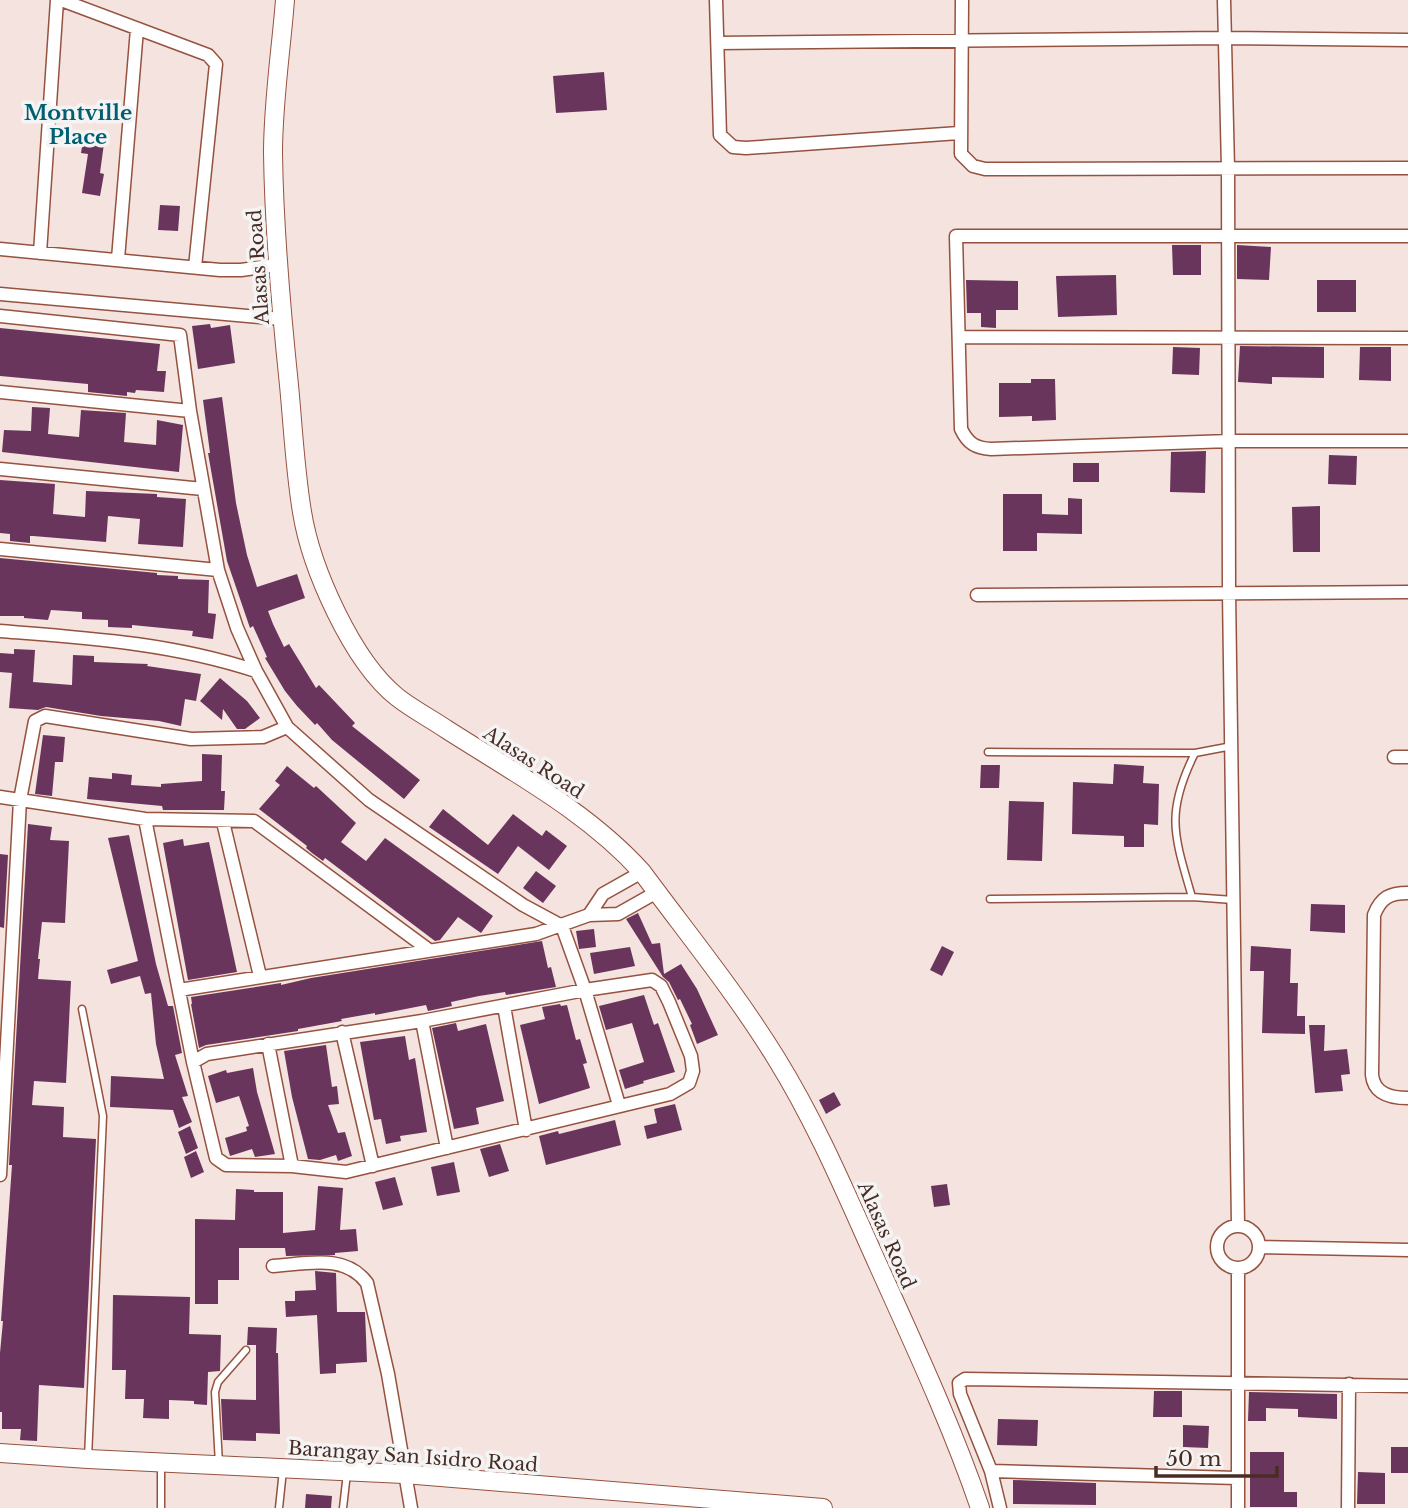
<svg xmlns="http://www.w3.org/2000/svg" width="1408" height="1508" font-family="'Libre Baskerville',serif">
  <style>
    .building { fill: #6a355d }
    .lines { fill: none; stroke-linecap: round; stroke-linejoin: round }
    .lane-casing { stroke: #95523f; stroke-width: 9 }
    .street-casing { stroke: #95523f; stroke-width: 15 }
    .secondary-casing { stroke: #95523f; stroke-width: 20 }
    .lane { stroke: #fff; stroke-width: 6 }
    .street { stroke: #fff; stroke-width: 12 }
    .secondary { stroke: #fff; stroke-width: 18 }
    .labels { text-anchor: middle; stroke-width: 7; stroke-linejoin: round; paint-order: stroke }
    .street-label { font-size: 19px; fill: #492c23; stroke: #f4f4f4 }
    .neighbourhood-label { font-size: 21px; font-weight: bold; fill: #005f71; stroke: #f4f4f4 }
  </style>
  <rect width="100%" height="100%" fill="#f4e3df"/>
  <path class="building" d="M604,72L607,110L556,113L553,76Z
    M84,133L105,136L100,173L104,174L100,196L82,193L88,154L81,153Z
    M160,205L180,206L178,231L158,230Z
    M1172,245H1201V275H1173Z
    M1237,245L1271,247L1269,280L1237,279Z
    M1116,275L1117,315L1058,317L1056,276Z
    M966,280L1018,281V310H996V328L981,327V313H967Z
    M1317,280H1356V312H1317Z
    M210,324L211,328L230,325L235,363L198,369L192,326Z
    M0,328L160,344L157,371H166L164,392L136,390L135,393L127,392V396L88,392V384L0,376Z
    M1240,346L1324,347V378L1272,377V384L1238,382Z
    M1173,347L1200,348L1199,375L1172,374Z
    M1360,347H1391V381L1359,380Z
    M1031,379H1055L1056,420L1032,421V416L999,417V383H1031Z
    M222,397L236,503L247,555L257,587L297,574L305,598L268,611L273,624L284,647L289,644L316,688L319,685L355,723L352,726L420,780L404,799L332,740L317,723L315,725L297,706L285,691L265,658L267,657L253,626L250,628L227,561L208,453H210L203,400Z
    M32,407L50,408L48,434L79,437L81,410L126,413L124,442L156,445L157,420L183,425L179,472L2,452L4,430L31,431Z
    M1206,451L1205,493L1170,492L1171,452Z
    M1329,455L1357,456L1356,485L1328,484Z
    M1073,463H1099V482H1073Z
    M0,480L55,484L53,514L85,517L86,491L157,494V497L186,499L183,547L138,544L140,519L108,516L106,542L33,536H30V543L10,541V534L0,533Z
    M1003,494H1042V514L1068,515V498L1082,499V534L1037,533V551H1003Z
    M1320,506V552H1293L1292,507Z
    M0,558L157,573V575L178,576V579L209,580L208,613L216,614L213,639L192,636L193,631L132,625V628L108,627V620L82,619V612L51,610L48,620L24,618V616H0Z
    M14,649L35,650L33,682L72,685L73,655L94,656V662L148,664L147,666L201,674L196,701L185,699L181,726L159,721L101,716L46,707L38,710L9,708L12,673L0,672V653L14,654Z
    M220,678L247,701L260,718L245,729H237L223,709L222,720L200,701Z
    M43,735L65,737L63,762H55L52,796L35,794Z
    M202,754L222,755L221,791H225L224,810H163L162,806L87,799L89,777L112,779V773L132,775L131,785L161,787V784L202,781Z
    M1114,764L1144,766L1143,783L1159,784L1158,825L1144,824V847H1124V836L1072,834L1073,782L1113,784Z
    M981,765H1000L999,788H980Z
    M287,766L314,788L316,786L356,823L341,842L366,861L385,838L493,916L481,933L458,917L440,940L435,941L325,858L323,861L312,853L306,848L307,846L259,809L280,785L275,781Z
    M1009,801L1044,802L1042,861L1007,860Z
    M443,809L488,845L513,814L542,836L546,830L567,846L549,870L518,846L498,874L429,827Z
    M28,824L52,827L50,840L69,841L65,923L42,922L38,959H40L38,979L71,981L66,1083L34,1081L32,1105L64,1107L63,1137L96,1139L84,1388L39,1385L37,1441L20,1440L21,1429H2V1412H0V1353L3,1321H1L12,1165H9Z
    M129,835L156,964L168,1006H173L182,1053L175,1055L188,1096L182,1097L192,1122L179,1128L173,1110L110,1107L111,1076L164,1079L156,1044L151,993L145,994L140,976L111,984L107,970L138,961L108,838Z
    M183,839L184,846L209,842L237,972L188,980L163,843Z
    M0,854L8,855L4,928L0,927Z
    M536,871L556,886L543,903L523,888Z
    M1311,904L1345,905V933L1310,931Z
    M638,913L652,944L660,943L664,974L681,964L697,989L718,1035L697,1044L690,1025L692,1024L680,999L678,1000L669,982L663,977L626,919Z
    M594,929L596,947L579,949L576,931Z
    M542,941L548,968L551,967L556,987L506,995L505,992L479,996L451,1002L452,1006L428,1011L426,1005L375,1015V1013L341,1019L342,1021L298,1029V1031L206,1045L199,1048L191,1004H192L191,997L281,983V985L311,978Z
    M942,946L954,952L942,976L930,970Z
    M1251,946L1291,949L1290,983H1298L1297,1016H1305V1034L1262,1033L1264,971H1250Z
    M630,947L635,966L594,974L590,953Z
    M644,995L654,1025L658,1023L675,1072L643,1081L644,1083L625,1089L619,1070L644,1062L632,1023L606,1030L599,1006Z
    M560,1004L561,1006L567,1005L576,1040L580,1039L587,1063L583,1064L590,1088L539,1104L520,1025L545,1019L542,1007Z
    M456,1023L458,1031L486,1024L504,1101L476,1108L479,1124L454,1129L432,1028Z
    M1309,1025H1325L1324,1051L1347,1049L1350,1074L1341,1075L1343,1091L1315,1093Z
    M405,1036L409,1060L415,1058L427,1132L400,1136L401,1141L386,1144L381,1119L374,1120L360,1042Z
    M326,1045L332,1087L337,1086L339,1104L328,1105L338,1133L345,1132L352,1156L338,1161L336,1155L320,1160L308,1159L292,1097L284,1051Z
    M253,1068L257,1092L275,1154L255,1157L252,1149L230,1156L225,1138L247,1131L246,1127L249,1126L239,1096L216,1103L208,1076L226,1070L227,1073Z
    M834,1092L841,1105L826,1114L819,1100Z
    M675,1104L682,1130L647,1139L644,1126L657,1123L654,1109Z
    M615,1120L621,1145L546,1165L539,1136L558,1131L559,1134Z
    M190,1126L198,1148L186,1154L178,1132Z
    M500,1144L509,1171L489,1177L480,1149Z
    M196,1151L204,1172L191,1178L184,1157Z
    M454,1162L460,1192L437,1196L431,1167Z
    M395,1177L403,1205L383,1210L375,1182Z
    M947,1184L950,1205L934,1207L931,1186Z
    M318,1186L343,1188L340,1230L356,1229L358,1251L335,1253V1255L286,1256L285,1248H239V1280H218V1304H195V1219L235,1220L236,1189L254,1190V1192H283V1233L315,1230Z
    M315,1271L336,1273L337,1312H365L367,1362L336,1364V1373L320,1374L317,1315L286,1317L285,1301H295V1291L316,1290Z
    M113,1295L190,1297L189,1334L221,1335L220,1371L208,1372L207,1405L194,1404V1401L169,1400V1419L143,1418L144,1399H125L126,1370H112Z
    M248,1327L277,1328L276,1353H278L280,1434L256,1433V1441L223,1440L221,1399L256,1400V1345H247Z
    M1154,1391H1182V1417H1153Z
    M1249,1392L1337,1394V1419L1298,1417V1409L1266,1408V1421H1248Z
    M998,1419L1038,1420L1037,1446L997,1445Z
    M1183,1425L1209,1426L1208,1448L1183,1447Z
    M1391,1447H1408V1473H1391Z
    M1250,1452H1284V1492H1297V1507H1250Z
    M1358,1472L1385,1473V1504H1357Z
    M1013,1480L1096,1483V1505L1013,1504Z
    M306,1494L332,1496L331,1508H305Z"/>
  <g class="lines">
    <defs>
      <path id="lane" d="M1232,746L1195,753C1165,813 1174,835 1192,897L1233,900
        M988,752L1195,753
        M990,899L1192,897
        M82,1009L103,1116L88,1458
        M219,1464L215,1392L218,1382L246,1350
        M161,1508V1465
        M279,1508L283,1470
        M343,1508L347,1473"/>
      <path id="street" d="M61,0L208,55L216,64L195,267
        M716,0L720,135L733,147L746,148L959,133
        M962,0L961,154L973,166L985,169L1408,168
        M1224,0L1228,168L1229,592L1238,1225
        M718,43L1224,38L1408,40
        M1408,236H956L961,429C968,444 976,448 991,449L1230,441H1408
        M0,249L220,270H241L276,265
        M40,253L57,0
        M118,259L137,29
        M0,294L282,319
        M0,316L180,335L190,411
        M959,337L1408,338
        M0,392L190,411L218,570L237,628L256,671
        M0,469L203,489
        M0,549L218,570
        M977,595L1408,592
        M0,631C88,638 171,643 256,671L287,727L369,800L523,905L562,926L585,990L619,1105
        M1394,757H1408
        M0,797L145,819L254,821L429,950
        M145,819L193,1062L216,1158L226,1165L292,1166L346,1172L670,1094L689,1083L693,1071L691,1056L669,1002L661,986L652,980L585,990L422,1021L207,1054L193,1062
        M223,822L260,976
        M1408,893C1390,893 1381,897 1374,915L1372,1075C1374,1094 1391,1098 1408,1098
        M589,915L603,894L642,872
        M179,990L536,934L589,915L618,914L657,892
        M504,1006L526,1130
        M422,1021L447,1148
        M342,1032L373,1166
        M268,1044L292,1166
        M0,1175L20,800L35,721L45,716L191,739L263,737L287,727
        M1217 1247a21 21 0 1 1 42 0a21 21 0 1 1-42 0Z
        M1260,1247L1408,1250
        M273,1266C306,1264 345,1253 367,1283L388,1374L411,1508
        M991,1471L1237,1478
        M1000,1508L991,1471L960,1394L959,1383L965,1379L1408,1386
        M1238,1508V1269
        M1348,1508L1349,1384"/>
      <path id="secondary" d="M285,0C281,51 273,102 273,153C274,231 281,308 289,385C293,427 295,470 302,512C311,568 352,661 397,697C412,709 430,718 446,729C513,772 588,812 642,872C687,933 736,993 776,1058C817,1124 847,1196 879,1267C915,1347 952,1426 980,1508
        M0,1453L88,1459L404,1474L823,1508"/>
    </defs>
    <use href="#lane" class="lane-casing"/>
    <use href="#street" class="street-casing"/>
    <use href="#secondary" class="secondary-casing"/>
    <use href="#lane" class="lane"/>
    <use href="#street" class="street"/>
    <use href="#secondary" class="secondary"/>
  </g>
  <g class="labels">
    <g class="street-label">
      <text transform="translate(258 267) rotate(-94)" y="7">Alasas Road</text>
      <text transform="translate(534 762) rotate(33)" y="7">Alasas Road</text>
      <text transform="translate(887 1235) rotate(66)" y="7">Alasas Road</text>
      <text transform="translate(413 1456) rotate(4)" y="7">Barangay San Isidro Road</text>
    </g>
    <g class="neighbourhood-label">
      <text x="78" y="120">Montville<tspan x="78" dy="24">Place</tspan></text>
    </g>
  </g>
  <path d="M1156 1466v10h121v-10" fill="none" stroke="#492c23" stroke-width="3.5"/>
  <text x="1166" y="1466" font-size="21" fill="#492c23" stroke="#f4f4f4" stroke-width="5" paint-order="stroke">50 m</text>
</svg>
